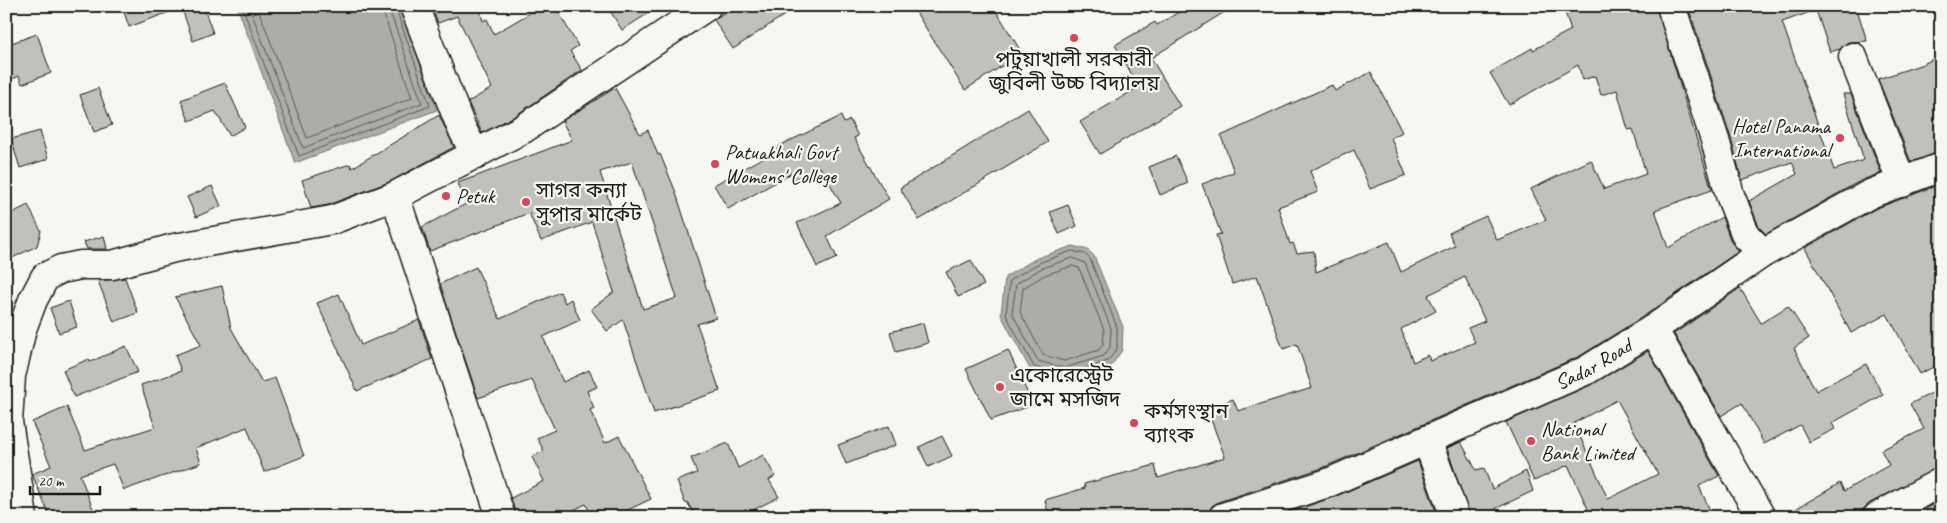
<svg xmlns="http://www.w3.org/2000/svg" width="1947" height="523" font-family="Caveat,'Noto Sans Bengali',sans-serif">
  <style>
    .water { fill: #acaca9; stroke: #727271 }
    .lines { fill: none; stroke-linecap: round; stroke-linejoin: round }
    .shore { stroke: #565654; stroke-width: 1 }
    .building { fill: #c0c0bd; stroke: #1c1c1c; fill-rule: evenodd }
    .minor-casing { stroke: #1c1c1c; stroke-width: 31 }
    .minor { stroke: #f6f6f2; stroke-width: 28 }
    .poi-dot { fill: #d1495b; stroke: #f6f6f2; stroke-width: 2 }
    .labels { text-anchor: middle; stroke-width: 4.5; stroke-linejoin: round; paint-order: stroke }
    .poi-label { font-size: 21px; fill: #1c1c1c; stroke: #f6f6f2; text-anchor: start }
    .street-label { font-size: 21px; fill: #1c1c1c; stroke: #f6f6f2 }
  </style>
  <rect width="100%" height="100%" fill="#f6f6f2"/>
  <filter id="ink" filterUnits="userSpaceOnUse"><feTurbulence type="fractalNoise" baseFrequency=".02" numOctaves="2"/><feDisplacementMap in="SourceGraphic" scale="10" xChannelSelector="R" yChannelSelector="G"/><feConvolveMatrix kernelMatrix="1 2 1 2 8 2 1 2 1" color-interpolation-filters="sRGB"/></filter>
  <g filter="url(#ink)">
    <path class="water" d="M237,6H399L437,110L295,163Z
      M1073,246L1088,250L1094,256L1123,327L1122,350L1112,365L1064,380L1031,371L1001,315L1005,277L1037,258Z"/>
    <g class="lines">
      <path class="shore" d="M242,6L299,156L430,106L395,6
        M249,6L303,148L422,103L388,6
        M257,6L307,138L412,98L381,6
        M1072,251L1085,254L1090,259L1117,327V349L1108,361L1065,375L1034,367L1006,315L1010,280L1039,263Z
        M1073,258L1085,263L1111,328L1110,347L1104,356L1064,368L1038,361L1012,313L1016,284L1042,268Z
        M1073,266L1079,268L1104,330L1103,344L1099,350L1064,361L1043,355L1020,312L1023,288L1045,275Z"/>
    </g>
    <path class="building" d="M122,6H179L180,8L129,27Z
      M181,6H203L213,33L193,41Z
      M431,6H479L483,21L487,19L494,34L542,6H555L578,46L570,51L582,70L515,116L482,133L468,102L492,88L457,16L438,23Z
      M607,6H660L622,30Z
      M733,6H798L733,49L714,20Z
      M912,6H993L1022,53L965,90Z
      M1189,6H1234L1151,58L1180,106L1100,154L1080,122L1139,87L1115,45L1155,22L1157,25Z
      M1563,6H1656L1712,190L1655,210L1668,248L1722,217L1731,242L1739,251L1644,316L1580,356L1322,468L1218,502L1212,506L1208,513L1195,517H1049L1045,500L1085,488L1084,484L1155,465L1158,478L1225,457L1207,409L1233,399L1238,411L1312,388L1297,344L1283,349L1257,276L1232,284L1216,235L1221,234L1202,184L1234,172L1221,136L1332,85L1335,91L1371,72L1402,132L1391,138L1406,175L1370,189L1354,150L1310,171L1318,192L1278,207L1290,244L1293,243L1297,253L1314,251L1316,272L1389,242L1401,272L1455,246L1449,233L1486,216L1497,240L1546,220L1531,189L1591,160L1604,189L1646,174L1633,129L1628,130L1617,90L1601,95L1595,76L1583,80L1578,65L1509,105L1490,73L1532,48L1533,50L1571,30ZM1465,277L1485,321L1468,328L1475,342L1430,361L1428,355L1413,362L1401,329L1436,311L1428,295Z
      M1688,6H1856L1867,41L1848,42L1840,49L1830,52L1816,10L1782,22L1834,170L1864,160L1843,94H1851L1881,173L1862,180L1766,234L1759,227L1749,201L1797,174L1792,162L1742,180L1730,135Z
      M37,34L51,73L22,84L19,76L6,82V45Z
      M1941,55V152L1911,162L1878,79L1923,64Z
      M225,83L245,127L230,136L215,111L189,121L181,100Z
      M98,88L112,125L94,132L80,95Z
      M615,88L640,134L648,130L658,155L660,154L675,190L716,318L697,324L720,391L654,413L623,320L607,331L591,309L614,292L592,222L541,241L529,213L430,251L422,227L466,204L458,183L572,140L562,121ZM632,162L677,298L643,309L600,172Z
      M1028,109L1048,142L919,220L900,188Z
      M439,115L454,147L389,182L328,205L311,208L302,180L350,164L352,168Z
      M841,116L844,123L850,120L858,136L854,138L889,199L827,236L837,258L817,267L797,223L841,203L820,167L795,179L792,173L728,209L714,185L780,148L779,146Z
      M40,131L48,159L20,168L11,139Z
      M1176,156L1188,183L1160,195L1149,167Z
      M1941,184V363L1920,374L1887,314L1851,333L1805,248L1877,208Z
      M212,186L221,206L196,217L187,197Z
      M28,205L41,231L37,246L6,261V216Z
      M1068,205L1077,226L1059,234L1050,212Z
      M104,236L107,249H87L84,242Z
      M971,260L984,285L958,297L946,272Z
      M476,267L500,319L560,292L565,303L571,299L580,320L543,337L563,382L589,370L597,387L587,391L594,408L590,410L605,443L619,436L651,499L613,517H592L586,504L559,517H516L511,498L544,481L532,457L544,451L537,438L555,430L532,380L478,398L440,284Z
      M125,278L138,313L114,322L98,281Z
      M222,286L231,328L262,382L275,378L304,456L264,472L247,427L196,448L201,463L124,490L113,464L80,475L96,517H50L32,474L51,466L32,422L67,407L85,450L155,427L141,385L181,371L175,355L201,345L175,297Z
      M1740,288L1761,323L1788,306L1809,338L1794,348L1816,391L1866,364L1883,395L1832,423L1835,429L1809,442L1800,425L1764,444L1742,403L1721,416L1674,334Z
      M339,294L361,345L419,320L432,359L357,391L317,303Z
      M69,301L77,327L59,333L50,308Z
      M923,323L928,343L896,352L890,332Z
      M126,346L138,372L74,397L63,370L89,359L90,362Z
      M1008,350L1033,405L991,420L966,369Z
      M1648,351L1719,476L1699,486L1713,517H1574L1588,509L1568,465L1534,481L1506,422L1593,384ZM1617,400L1658,474L1608,499L1574,423Z
      M1932,393L1941,410V466L1870,503L1863,509L1861,517H1782L1840,483L1844,491L1889,465L1881,450L1924,429L1910,404Z
      M889,426L896,445L846,464L838,445Z
      M942,436L952,456L928,467L919,447Z
      M1461,442L1476,470L1484,468L1492,489L1526,471L1533,491L1495,509L1499,517H1470L1447,448Z
      M728,443L738,468L763,455L775,476L769,480L779,497L739,517H696L687,502L685,503L677,481L697,473L691,458Z
      M1418,461L1438,517H1285L1284,514L1334,497Z
      M1941,500V517H1929L1925,509Z"/>
    <g class="lines">
      <defs>
        <g id="minor">
          <path d="M414,6L461,127L476,155"/>
          <path d="M1671,6L1715,140L1730,195L1746,236L1763,253"/>
          <path d="M1853,57L1902,183"/>
          <path d="M395,196L501,517"/>
          <path d="M1653,329L1761,517"/>
          <path d="M1427,440L1455,517"/>
          <path d="M23,517L8,422L11,376L22,329L33,300L45,277L61,269L81,265H112L174,248L332,220L395,196L523,129L707,6"/>
          <path id="s1" d="M1223,517L1328,483L1587,370L1653,329L1763,253L1870,194L1941,167"/>
          <path d="M1877,517L1941,482"/>
        </g>
      </defs>
      <use href="#minor" class="minor-casing"/>
      <use href="#minor" class="minor"/>
    </g>
  </g>
  <g class="poi-dot">
    <circle cx="1074" cy="38" r="5"/>
    <circle cx="1840" cy="138" r="5"/>
    <circle cx="715" cy="164" r="5"/>
    <circle cx="446" cy="196" r="5"/>
    <circle cx="526" cy="202" r="5"/>
    <circle cx="1000" cy="387" r="5"/>
    <circle cx="1134" cy="423" r="5"/>
    <circle cx="1531" cy="441" r="5"/>
  </g>
  <g class="labels">
    <g class="poi-label">
      <text x="1074" y="66" text-anchor="middle">পটুয়াখালী সরকারী<tspan x="1074" dy="24">জুবিলী উচ্চ বিদ্যালয়</tspan></text>
      <text x="1830" y="133" text-anchor="end">Hotel Panama<tspan x="1830" dy="24">International</tspan></text>
      <text x="725" y="159">Patuakhali Govt<tspan x="725" dy="24">Womens' College</tspan></text>
      <text x="536" y="197">সাগর কন্যা<tspan x="536" dy="24">সুপার মার্কেট</tspan></text>
      <text x="456" y="203">Petuk</text>
      <text x="1010" y="382">একোরেস্ট্রেট<tspan x="1010" dy="24">জামে মসজিদ</tspan></text>
      <text x="1144" y="418">কর্মসংস্থান<tspan x="1144" dy="24">ব্যাংক</tspan></text>
      <text x="1541" y="436">National<tspan x="1541" dy="24">Bank Limited</tspan></text>
    </g>
    <g class="street-label">
      <text dy="7" stroke="none"><textPath href="#s1" startOffset="401">Sadar Road</textPath></text>
    </g>
  </g>
  <rect width="1947" height="523" fill="none" stroke="#f6f6f2" stroke-width="25"/>
  <rect x="12" y="12" width="1922" height="498" fill="none" stroke="#1c1c1c" stroke-width="2" filter="url(#ink)"/>
  <path d="M30 486v8h70v-8" fill="none" stroke="#1c1c1c" stroke-width="2.5"/>
  <text x="38" y="486" font-size="15" fill="#1c1c1c" stroke="#f6f6f2" stroke-width="4" paint-order="stroke">20 m</text>
</svg>
